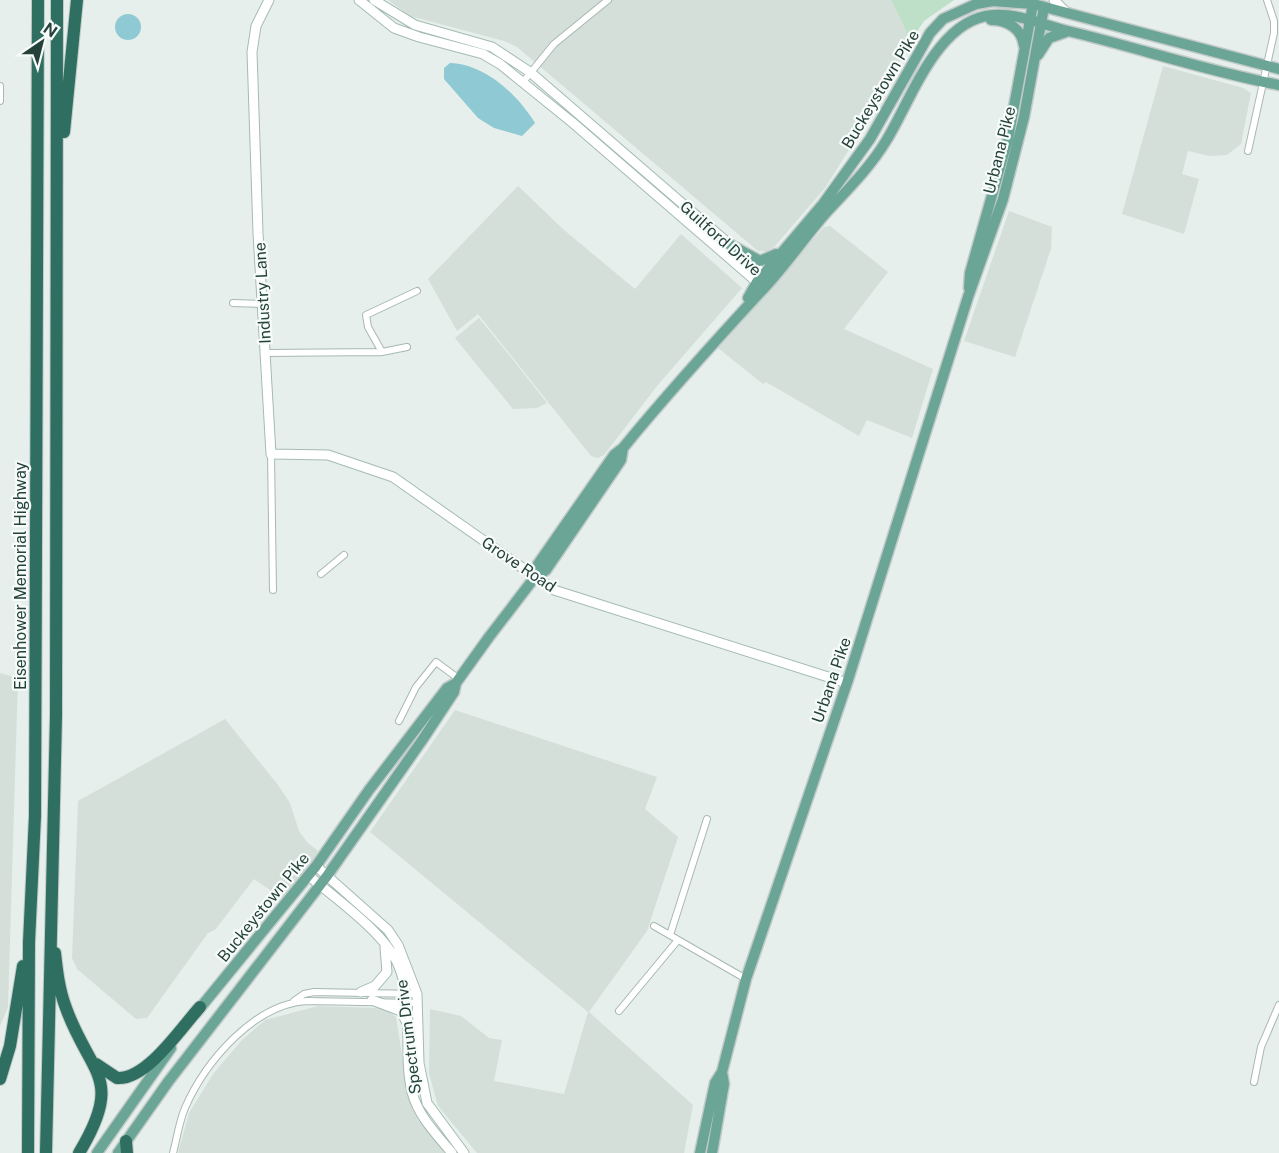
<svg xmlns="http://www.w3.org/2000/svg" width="1279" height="1153" font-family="'Public Sans',sans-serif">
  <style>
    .built { fill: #d4dfda }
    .green { fill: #bfe0c8 }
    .water { fill: #8ec9d4 }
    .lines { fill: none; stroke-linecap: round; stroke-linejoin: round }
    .street-casing { stroke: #a8b8b2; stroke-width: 8 }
    .secondary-casing { stroke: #a4bbb3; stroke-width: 11 }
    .primary-casing { stroke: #c2cac8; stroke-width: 13 }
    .highway-casing { stroke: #c2cac8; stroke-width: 14 }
    .street { stroke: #fff; stroke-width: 6 }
    .secondary { stroke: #fff; stroke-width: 9 }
    .primary { stroke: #6aa596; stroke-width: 10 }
    .highway { stroke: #2f6f62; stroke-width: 12 }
    .labels { text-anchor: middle; stroke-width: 4.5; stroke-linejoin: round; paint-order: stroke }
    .street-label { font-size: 16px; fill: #24423a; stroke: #f7fbf9 }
  </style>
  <rect width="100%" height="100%" fill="#e6efeb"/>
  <path class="built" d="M388,0H891L911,41L872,113L825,188L775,246L767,251H758L517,47L504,41L410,16Z
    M1163,66L1243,88L1251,93L1241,144L1227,155L1209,156L1188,151L1182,174L1199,179L1184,234L1122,214Z
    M518,186L564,230L635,289L681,234L742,288L657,386L604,455L598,458L591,456L478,314L457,331L428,279Z
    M1009,211L1052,227L1051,249L1015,357L964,341Z
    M830,226L888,272L844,329L933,369L912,438L867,420L859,436L766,382L763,384L718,348L824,227Z
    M479,318L510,356L547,403L537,408L513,409L481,370L455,338Z
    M0,673L18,678L8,1007L0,1026Z
    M455,710L657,777L645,809L678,837L647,931L589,1012L693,1105L684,1153H477L438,1106L429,1073L430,1009L461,1016L489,1038L502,1040L494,1081L564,1094L588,1012L370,832Z
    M225,719L278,785L290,803L299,831L307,842L318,851L286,901L254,879L215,930L208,933L147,1018L136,1019L77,969L72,958L78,801Z
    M318,1006L376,1008L385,1009L396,1017L409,1100L418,1120L445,1153H178L189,1113L213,1074L242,1040L265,1020Z"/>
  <path class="green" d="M891,0H954L924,21L911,41Z"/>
  <path class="water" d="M115 27a13 13 0 1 1 26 0a13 13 0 1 1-26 0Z
    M450,63C485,64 518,95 535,123L522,136L494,128L478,118L444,79V68Z"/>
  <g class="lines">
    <defs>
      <path id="street" d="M523,82L554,44L608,0
        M0,86V101
        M1248,151L1274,33V21L1267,0
        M233,303L262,304
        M382,352L368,327L366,315L417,291
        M265,353L382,352L407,347
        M271,454L273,590
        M321,574L344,555
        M399,721L416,687L436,662L459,679
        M654,926L746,979
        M670,935L707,819
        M294,1001L304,994L314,992L417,994
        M619,1011L678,940
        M1254,1082L1261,1047L1279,1005
        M173,1153C177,1138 179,1122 185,1108C205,1062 254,1004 307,1001L418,1003"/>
      <path id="secondary" d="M269,0L256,26L252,52L258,233L271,454L328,455L393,477L554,590L847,683
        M359,0L394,28L419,37L483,54L500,64L573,123L757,282L764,283
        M374,0L415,25L492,47L530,72L764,274L766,280
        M1054,0L1065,11
        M316,866L388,930L398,945L417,994L419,1063L427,1103L464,1153
        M309,876C335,898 382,931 397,962C416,1002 402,1050 412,1092C418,1116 437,1135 452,1153
        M361,992L375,986L387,972L385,948
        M372,1000L401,1011L406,1021"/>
      <path id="primary" d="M991,20C1008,20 1022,29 1024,46
        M1038,55L1049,38L1066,32
        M729,244L760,261L776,254
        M969,288L970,273L1008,139L1033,4
        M748,298L757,282L823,204L870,139L930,33L943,19L976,4L993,1L1033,4L1279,69
        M535,577L538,564L614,455L623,448C669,392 718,338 767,285C788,262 805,237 825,214C846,191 869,169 886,141C911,101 937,19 993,15C1016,13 1041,24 1064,30C1136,47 1206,71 1279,85
        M196,1013L316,866L369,790L447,688L456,683
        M97,1153L171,1048
        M118,1153L168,1082L327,876L423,739L454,692L456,683L489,637L535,577L546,570L621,460L623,448
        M700,1153L715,1083L722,1072L746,979L847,683L968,297L1003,199L1024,117L1044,7
        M712,1153L724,1084L722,1072"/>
      <path id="highway" d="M64,132L77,0
        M55,953C57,971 59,990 66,1008C90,1075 125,1077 79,1153
        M96,1064L117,1078C147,1080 181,1028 200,1007
        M0,1079L10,1046L23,966
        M126,1141L127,1153
        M28,1153L29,942L35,816L38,0
        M46,1153L56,716L57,0"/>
    </defs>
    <use href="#street" class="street-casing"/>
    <use href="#secondary" class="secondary-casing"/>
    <use href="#primary" class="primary-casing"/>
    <use href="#highway" class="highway-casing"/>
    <use href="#street" class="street"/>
    <use href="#secondary" class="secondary"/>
    <use href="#primary" class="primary"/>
    <use href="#highway" class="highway"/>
  </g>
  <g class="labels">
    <g class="street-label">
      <text transform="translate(880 89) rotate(-59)" y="6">Buckeystown Pike</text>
      <text transform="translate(999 150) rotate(-76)" y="6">Urbana Pike</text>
      <text transform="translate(721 238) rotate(42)" y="6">Guilford Drive</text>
      <text transform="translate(262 293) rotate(-93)" y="6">Industry Lane</text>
      <text transform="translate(519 564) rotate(34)" y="6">Grove Road</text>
      <text transform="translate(20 576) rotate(-90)" y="6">Eisenhower Memorial Highway</text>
      <text transform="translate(831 680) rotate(-71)" y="6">Urbana Pike</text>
      <text transform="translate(263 907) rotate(-51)" y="6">Buckeystown Pike</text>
      <text transform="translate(408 1037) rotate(-97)" y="6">Spectrum Drive</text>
    </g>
  </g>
  <g transform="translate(42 42) rotate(35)" stroke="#f7fbf9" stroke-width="4.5" paint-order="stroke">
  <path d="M0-4.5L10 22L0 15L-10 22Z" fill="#24423a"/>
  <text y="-9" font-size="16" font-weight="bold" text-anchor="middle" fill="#24423a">N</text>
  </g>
</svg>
